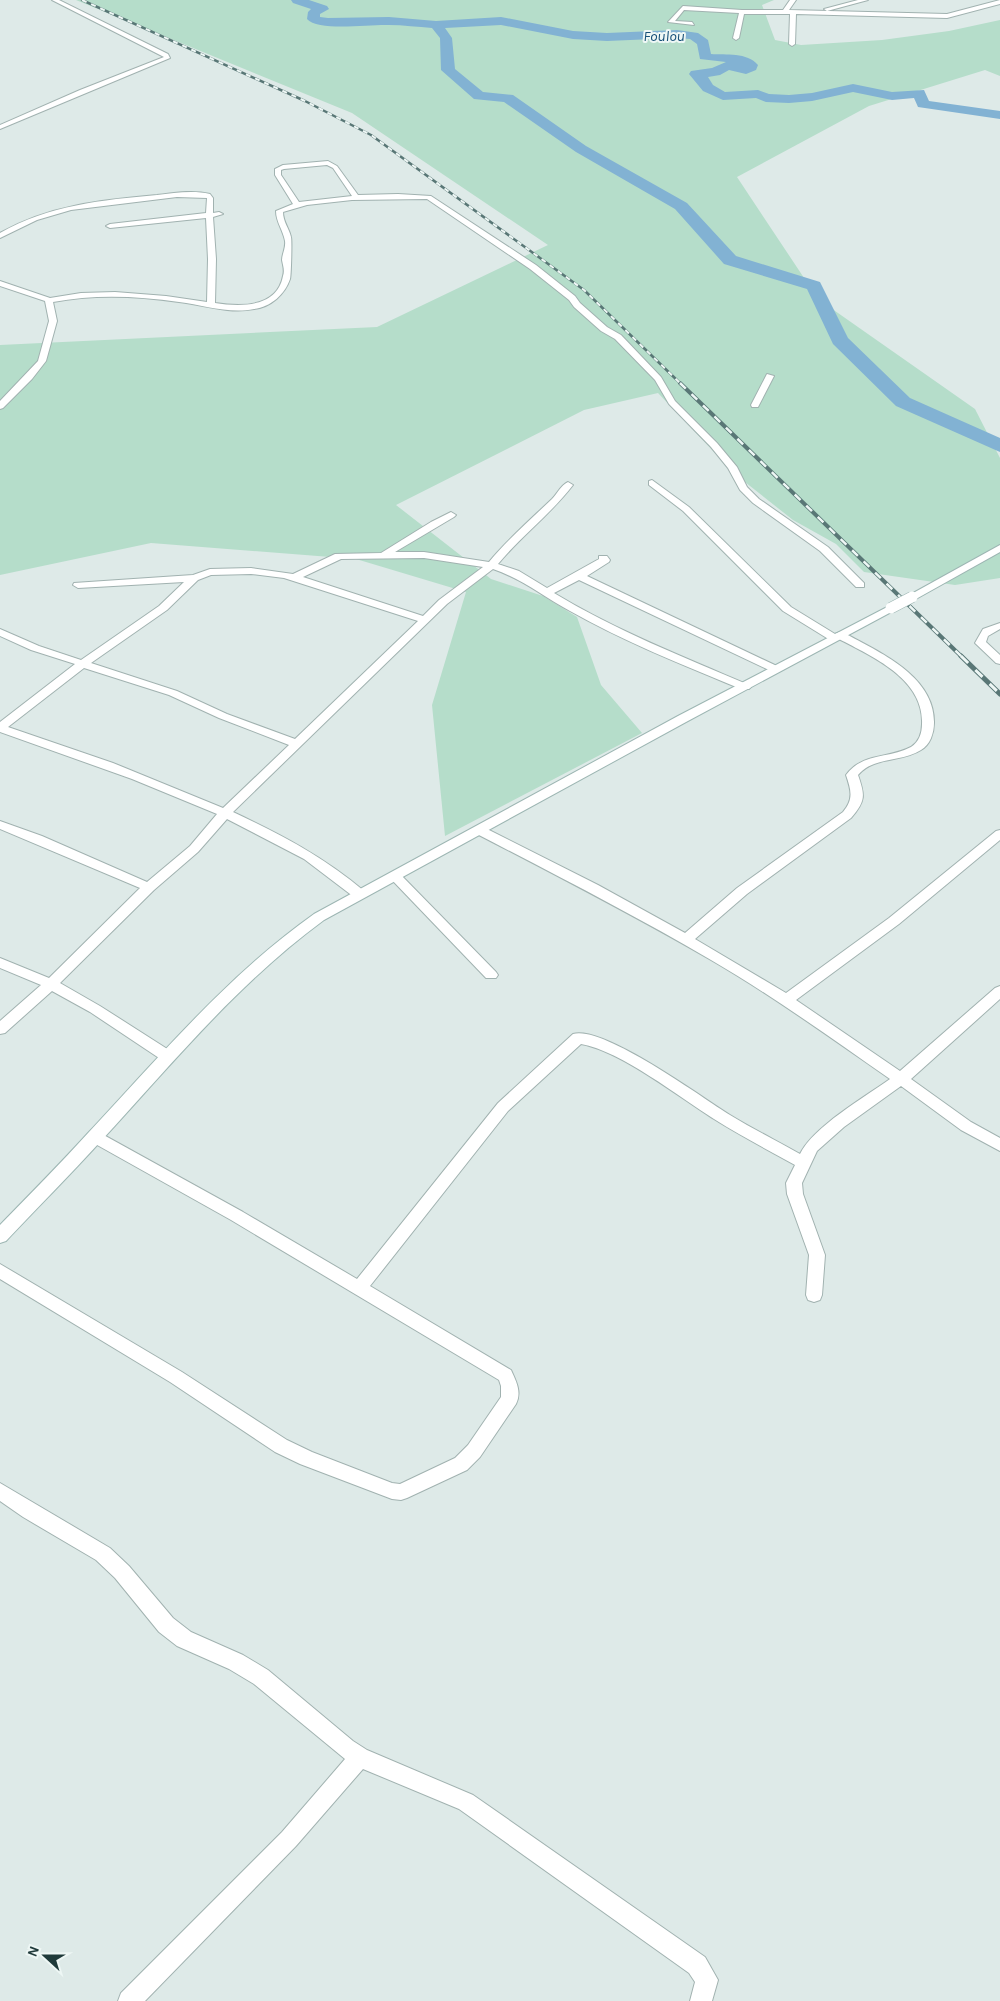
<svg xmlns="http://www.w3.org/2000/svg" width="1000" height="2001" font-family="Karla,sans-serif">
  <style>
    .green { fill: #b5ddca }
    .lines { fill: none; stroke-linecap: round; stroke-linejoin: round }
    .river { fill: #82b2d3; fill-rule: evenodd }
    .street-casing { stroke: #a1b2b0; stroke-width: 2 }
    .secondary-casing { stroke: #9db6b3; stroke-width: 2 }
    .street { fill: #fff; fill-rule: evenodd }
    .secondary { fill: #fff; fill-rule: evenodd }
    .rail-far2-casing { stroke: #597776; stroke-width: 2.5 }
    .rail-far1-casing { stroke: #597776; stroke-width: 4 }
    .rail-casing { stroke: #597776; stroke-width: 5 }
    .rail-far2 { stroke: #eef7f5; stroke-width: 2; stroke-dasharray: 5; stroke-linecap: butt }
    .rail-far1 { stroke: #eef7f5; stroke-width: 2.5; stroke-dasharray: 8; stroke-linecap: butt }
    .rail { stroke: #eef7f5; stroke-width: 3; stroke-dasharray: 10; stroke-linecap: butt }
    .secondary-bridge-casing { stroke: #9db6b3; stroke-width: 12; stroke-linecap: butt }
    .secondary-bridge { stroke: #fff; stroke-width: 11 }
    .labels { text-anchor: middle; stroke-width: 4; stroke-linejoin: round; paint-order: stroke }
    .far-water-label { font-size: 15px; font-style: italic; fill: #175078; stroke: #eef7f5 }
  </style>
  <rect width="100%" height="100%" fill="#deeae8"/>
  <path class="green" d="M76,0H774L762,5L775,40L801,45L882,40L949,31L1000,20V76L985,70L869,106L737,177L818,299L975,409L1000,458V578L955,585L864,572L836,544L793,520L736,475L658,393L584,410L396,505L491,579L543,596L577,617L601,685L642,733L445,836L432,705L466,592L356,559L151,543L0,575V345L377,327L548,245L352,113Z"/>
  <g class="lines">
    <path class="river" d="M291,0H309L327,6L329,9L320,14V17L328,18L389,17L436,21L501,17L573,31L607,33L677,30L698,33L708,40L711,54C726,55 747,52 758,65L756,70L746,74L729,70L720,75L708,77L713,85L725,92L758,90L769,94L789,95L812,93L853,84L892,92L924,90L929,101L1000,111V119L918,107L914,98L892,100L853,92L812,101L789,103L766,102L756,98L723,100L703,91L689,74L691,71L712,68L726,62L700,59L697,44L690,39L677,38L607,41L573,39L501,25L445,28L452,38L455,69L483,92L513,95L586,146L687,203L736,256L820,282L848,338L910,398L1000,438V452L896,406L833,344L807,289L724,264L675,209L576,152L504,102L474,99L441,70L440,38L432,28C418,27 403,25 389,25C371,24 318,32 307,19L308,12L311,9L293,3Z"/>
    <defs>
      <path id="street" d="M52,0H59L168,54L170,58L0,129V125L80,90L164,57Z
        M790,0H796L789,10L947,14L1000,0V4L947,18L796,14L795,44L792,46L789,44L790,14H744L739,38L736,40L733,38L739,13L684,10L675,21L692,22L694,25L668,22L683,6L742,10H783Z
        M858,0H868L827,11L824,9Z
        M328,161L337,166L358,195L398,194L431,196L536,265L575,296L580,303L607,327L621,335L661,377L675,401L717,443L737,467L747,487L759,499L828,547L864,583V587H856L820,551L753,503L740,490L728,468L711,447L669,404L655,380L615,339L601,331L574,307L569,300L530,269L427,199L352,200L307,205L283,212C283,222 289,228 291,237C292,240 291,276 290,279C285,294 271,307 254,309C229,314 203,305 179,302C137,296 95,294 53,302L57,321L46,361L32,379L3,408L0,409V401L38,361L49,321L45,301L0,286V281L50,298L81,293L115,292L166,296L207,302L208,259L206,218L110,228L106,226L110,224L206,213L207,198L177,197L71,210L37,220L0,238V233C49,205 102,200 157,195C174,193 193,190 210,194L213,198V213L219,212L223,214L213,217L216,259L215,303C240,307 277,308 283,276C285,270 283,266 282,260C282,254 286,248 285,241C283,230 276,222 276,211L293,204L275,175V169L283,165ZM327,165L333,168L352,196L299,202L281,175V170L284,169Z
        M767,374L774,376L758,407H752L751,405Z
        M652,480L689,507L791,607L835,634L840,632L844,633C879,652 935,676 934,723C934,733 930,745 921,750C901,763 874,756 858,775C865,795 866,801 851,818L747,894L695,939L786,993L889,918L996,831L1000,830V840L899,924L796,1000L900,1071L995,988L1000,986V999L911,1079L971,1122L1000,1138V1151L961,1130L901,1086L844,1127L817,1151L802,1183L803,1194L825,1255L822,1295L820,1300L814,1302L808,1300L806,1295L809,1255L787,1194L786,1183L795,1165C768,1150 741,1136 714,1119C679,1097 621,1051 581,1044L508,1111L370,1286L511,1370C516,1381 522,1392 516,1404L480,1457L467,1470L407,1498L401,1500L392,1499L300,1464L275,1452L170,1382L0,1279V1264L182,1372L287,1440L312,1452L392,1483L400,1484L455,1458L468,1445L501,1397V1386L499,1380L231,1220L90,1141L88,1137L90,1133L95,1131L100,1133L243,1212L357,1279L498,1103L573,1034C603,1025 701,1097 730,1115C753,1129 777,1141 800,1154C813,1127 865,1097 890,1079C831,1038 773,996 711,960C634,915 554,874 475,833L473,830L475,827H483L598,885L685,933L737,888L843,812C854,799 851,790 846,775C863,752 889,759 911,747C919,742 922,733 922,724C924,679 873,657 839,639L834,641L830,640L783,611L683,511L649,485V481Z
        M568,482L573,485C551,514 521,536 498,564L519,571L547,588L599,559V556H607L610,560L609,562L587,576L779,667L780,669L779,671H771L579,580L554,593C615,630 683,657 749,685L751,687L749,689H741C683,665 625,642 570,611C544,597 522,579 493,569L447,604L233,812C280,834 324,857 364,891L365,894L364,897H354L304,859L227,819L198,852L154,890L60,983L100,1006L172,1052L174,1056L172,1060L167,1061L162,1060L90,1012L52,991L5,1033L0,1034V1021L41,985L0,968V958L49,978L140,888L0,829V821L42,836L147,882L190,846L217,814L132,779L0,732V722L75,664L31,650L0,636V629L39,646L81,660L159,606L184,582L78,588L73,585L74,583L193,575L210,569L251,568L293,574L335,554L381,553L431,522L451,512L456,515L454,517L395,552H424L489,562C508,539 530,520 552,499C557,494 561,485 568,482ZM424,558L483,567L439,600L423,616L303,577L341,559ZM251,574L284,578L418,621L295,739L227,714L177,691L91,663L167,610L198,580L211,575ZM84,668L169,695L219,718L289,745L223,808L113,763L8,727Z
        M1000,623V629L988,636L986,642L1000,655V664L996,663L975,643L983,629Z
        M395,872L399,873L496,972L498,975L496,978H486L391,879L389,876Z
        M0,1483L110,1548L129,1566L173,1618L191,1632L243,1655L268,1670L353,1741L367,1750L473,1795L705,1957L718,1980L712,2001H690L695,1982L689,1973L459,1809L363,1769L296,1846L145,2001H118L121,1993L282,1832L345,1759L254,1684L229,1669L177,1646L159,1632L115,1578L96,1560L23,1517L0,1501Z"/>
      <path id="secondary" d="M1000,545V552L916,599L912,600L906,597Z
        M891,605L895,606L897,608L895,610L686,722L324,920C238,983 172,1064 100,1142C70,1175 37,1208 6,1241L0,1243V1225C30,1194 60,1164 89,1132C161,1055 228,975 314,914L678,716Z"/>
    </defs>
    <use href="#street" class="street-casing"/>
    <use href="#secondary" class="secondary-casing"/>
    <use href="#street" class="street"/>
    <use href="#secondary" class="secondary"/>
    <defs>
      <path id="rail-far2" d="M82,0L305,101L371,135L584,290L681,384"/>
      <path id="rail-far1" d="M680,383L962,657"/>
      <path id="rail" d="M961,656L1000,694"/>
    </defs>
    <use href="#rail-far2" class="rail-far2-casing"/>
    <use href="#rail-far1" class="rail-far1-casing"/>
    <use href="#rail" class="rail-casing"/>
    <use href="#rail-far2" class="rail-far2"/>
    <use href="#rail-far1" class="rail-far1"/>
    <use href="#rail" class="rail"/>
    <defs>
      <path id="secondary-bridge" d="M891,608L912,597"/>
    </defs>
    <use href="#secondary-bridge" class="secondary-bridge-casing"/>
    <use href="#secondary-bridge" class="secondary-bridge"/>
  </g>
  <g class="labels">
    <g class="far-water-label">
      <text x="664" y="41">Foulou</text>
    </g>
  </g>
  <g transform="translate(45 1956) rotate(291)" stroke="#eef7f5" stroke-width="4" paint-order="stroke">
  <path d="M0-4L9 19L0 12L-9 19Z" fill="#1f3a3a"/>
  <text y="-8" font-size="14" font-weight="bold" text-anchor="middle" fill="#1f3a3a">N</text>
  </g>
</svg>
